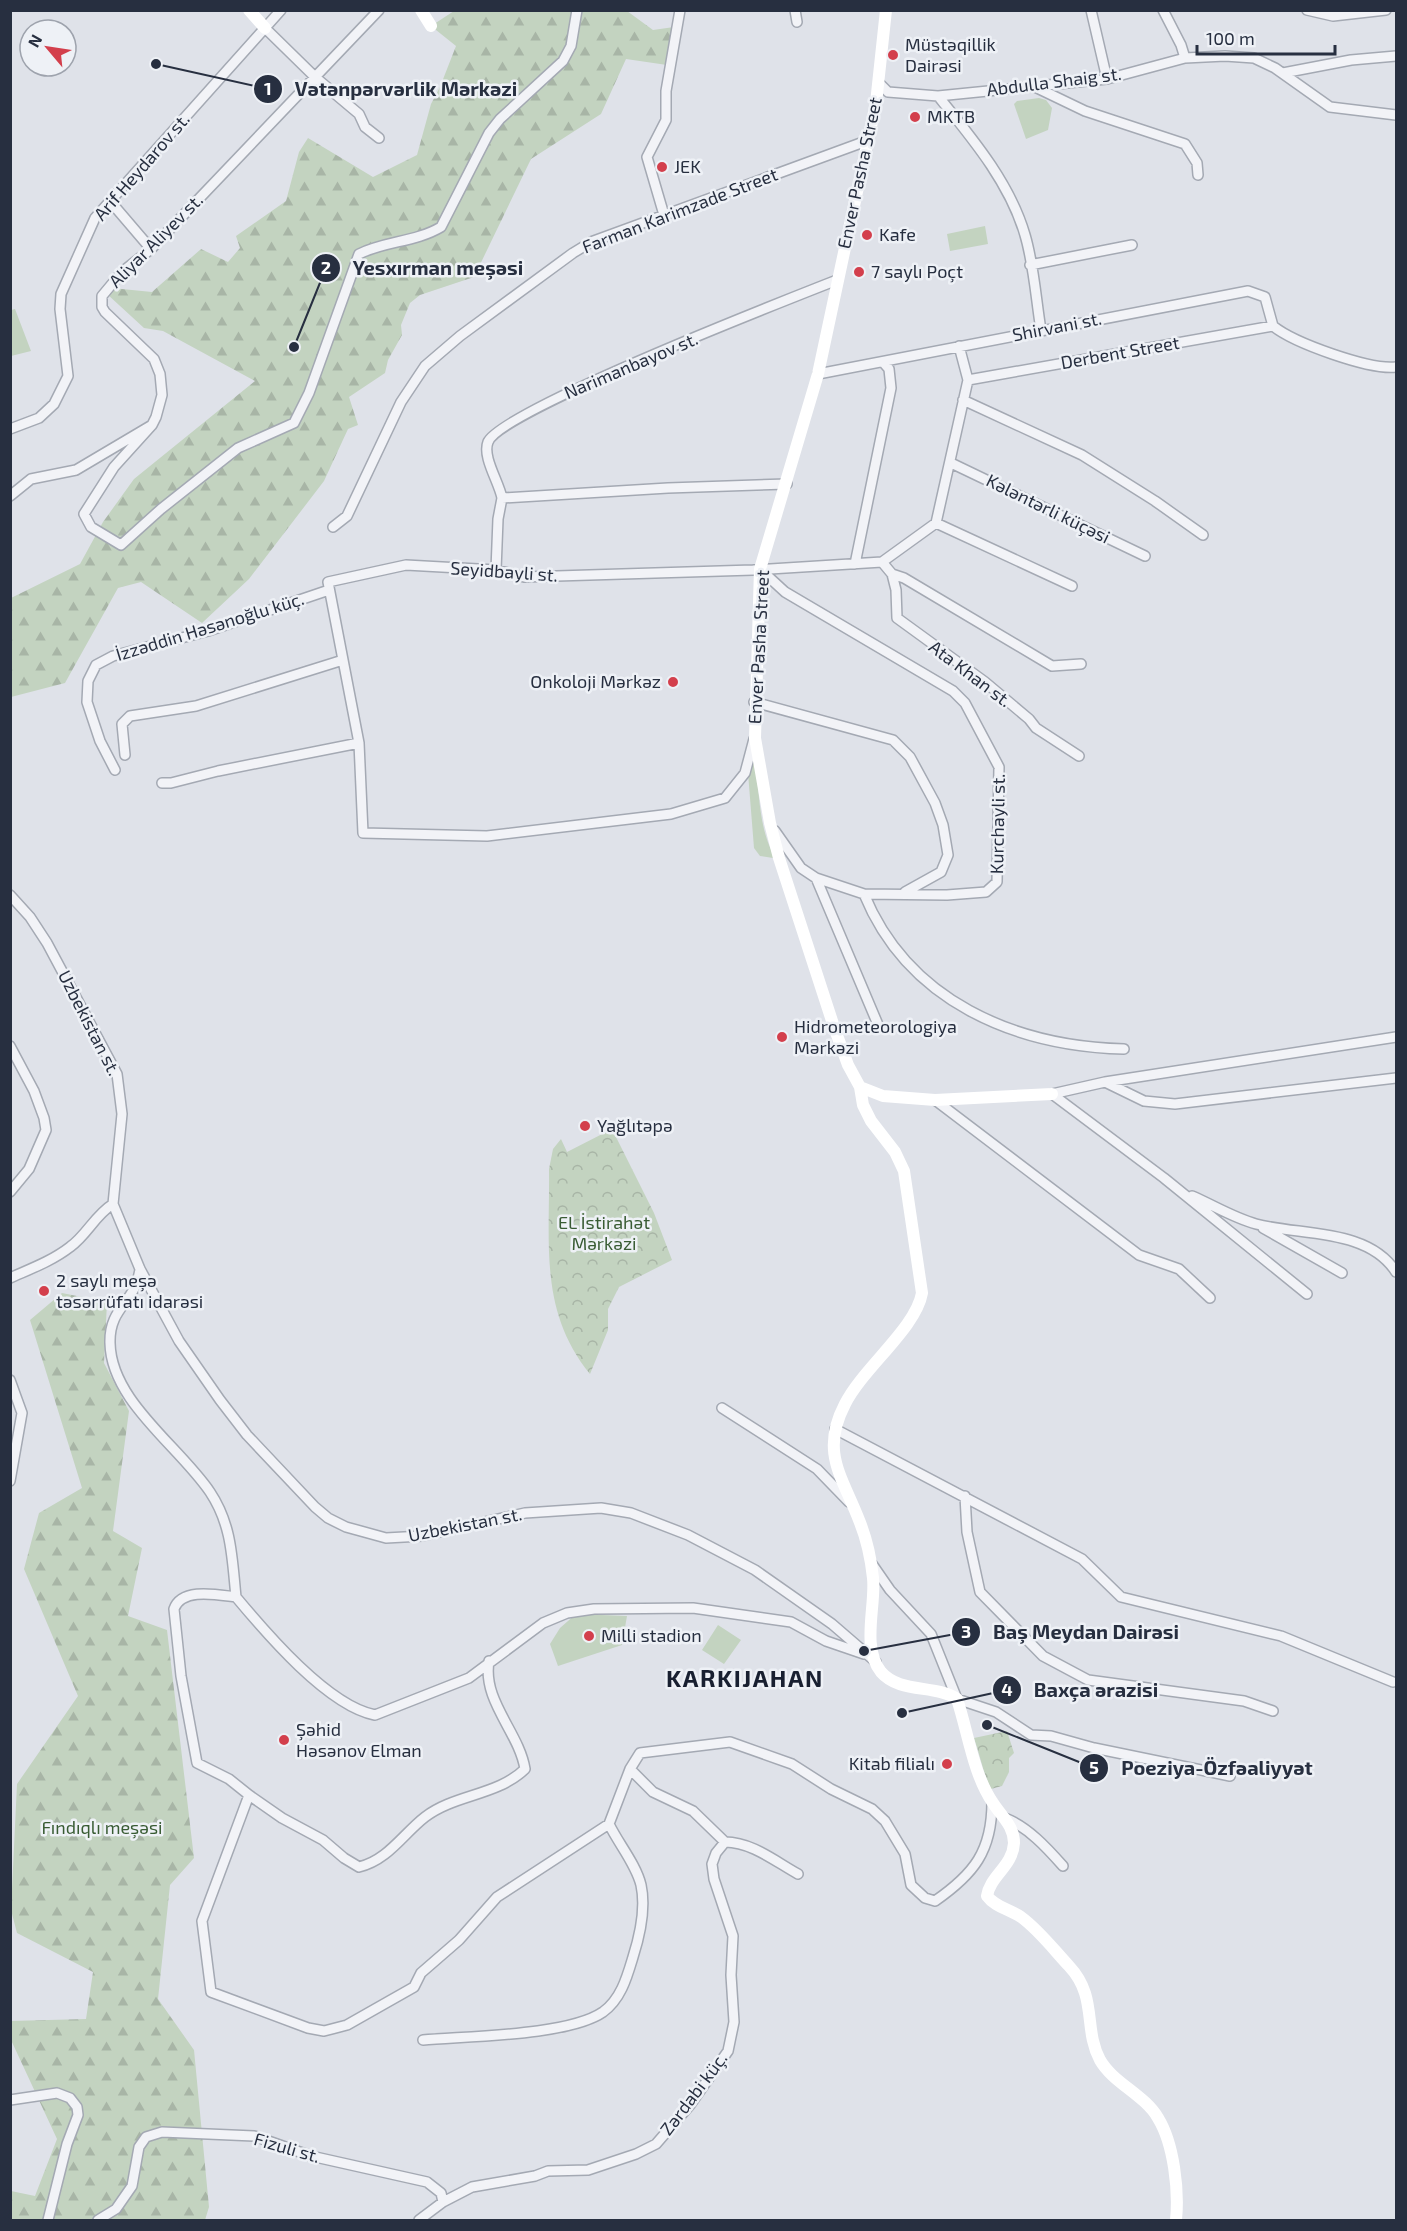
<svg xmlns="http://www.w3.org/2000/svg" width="1407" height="2231" font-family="'Exo 2',sans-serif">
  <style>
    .grass { fill: #c3d3c0 }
    .forest { fill: url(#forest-firs) }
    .park { fill: url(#park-crowns) }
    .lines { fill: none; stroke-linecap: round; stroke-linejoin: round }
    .street-casing { stroke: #a4a9b3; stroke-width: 12 }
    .street { stroke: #f2f3f7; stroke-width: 9 }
    .secondary { stroke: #fff; stroke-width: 12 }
    .poi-dot { fill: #d33f4c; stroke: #eef1f6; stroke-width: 2 }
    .labels { text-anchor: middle; stroke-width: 5; stroke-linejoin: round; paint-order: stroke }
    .poi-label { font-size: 18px; fill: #272f40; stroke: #eef1f6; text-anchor: start }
    .street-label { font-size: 18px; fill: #272f40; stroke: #eef1f6 }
    .park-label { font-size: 18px; fill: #395c34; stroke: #eef1f6 }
    .district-label { font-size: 24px; font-weight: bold; letter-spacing: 1.5px; fill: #192031; stroke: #eef1f6 }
    .leader { fill: none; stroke: #272f40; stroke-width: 2 }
    .callout-dot { fill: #272f40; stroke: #eef1f6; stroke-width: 2 }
    .mark-label { font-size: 18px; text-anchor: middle; font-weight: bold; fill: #fff }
    .callout-label { font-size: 20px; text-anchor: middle; font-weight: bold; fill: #272f40; stroke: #eef1f6; stroke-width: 5; stroke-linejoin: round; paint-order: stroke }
  </style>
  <defs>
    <pattern id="forest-firs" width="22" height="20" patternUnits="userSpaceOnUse" patternTransform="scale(1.5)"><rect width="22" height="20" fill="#c3d3c0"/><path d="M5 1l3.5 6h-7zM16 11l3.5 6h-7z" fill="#a8b5a6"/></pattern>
    <pattern id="park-crowns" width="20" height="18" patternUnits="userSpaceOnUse" patternTransform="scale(1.5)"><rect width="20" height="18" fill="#c3d3c0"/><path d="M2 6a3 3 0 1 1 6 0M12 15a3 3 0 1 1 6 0" fill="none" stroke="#a8b5a6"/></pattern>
  </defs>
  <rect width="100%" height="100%" fill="#dfe2e9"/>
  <path class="grass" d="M1039,98L1046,100L1052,108L1048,130L1026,139L1014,104L1017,101Z
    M985,226L988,244L950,251L947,234Z
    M15,309L31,351L11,356V310Z
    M754,753C760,786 757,827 775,857L773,858L760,856L754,848L748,773Z
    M576,1614L627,1616L622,1645L558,1666L550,1644L560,1628Z
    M718,1625L741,1640L724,1664L702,1650Z"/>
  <path class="forest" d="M454,11H627L653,30L674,27L667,65L626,59L601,114L531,159L474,277L420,295L410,303L401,325L402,335L388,360L385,373L349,397L358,425L348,429L324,481L249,579L202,623L141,582L118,588L65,683L11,697V598L80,564L103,522L134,479L255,381L163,331L144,328L107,294L112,288L152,292L201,249L228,262L240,248L236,236L286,201L299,152L308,138L373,177L417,155L431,104L440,87L456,46L431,26Z
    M62,1293L107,1302L104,1363L129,1411L113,1531L142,1548L128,1616L167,1630L194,1858L170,1885L158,1999L194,2050L209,2207L205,2220H11V2191L35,2196L57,2139L11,2040L10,2021L86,2019L93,1972L17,1933L11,1910L17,1784L78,1696L24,1569L39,1513L82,1488L30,1320Z"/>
  <path class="park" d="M612,1129L654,1213L672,1260L619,1287L608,1309V1330L590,1374C539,1311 550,1245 549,1169L553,1149L561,1139L567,1152Z
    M1007,1731L1014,1753L1009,1758V1772L1002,1786L991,1789C983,1773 980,1755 974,1738Z"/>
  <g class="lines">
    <defs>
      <path id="street" d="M795,10L797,22
        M1091,10L1107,79
        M1163,10L1181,45L1185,58
        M1307,10L1333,16L1386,10
        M265,28L315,77L359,114L365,127L379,138
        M1283,73L1351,60L1396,56
        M879,83L888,92L938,96L1107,79L1185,58L1225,56L1254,58L1275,68L1330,107L1396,115
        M1033,86L1085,111L1185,144L1197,163L1198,175
        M938,96C972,138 1010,183 1025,235C1034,265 1036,300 1041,330
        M110,201L151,249
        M664,215L647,157L666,120V91L680,10
        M1030,265L1132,245
        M1273,326C1294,343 1369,370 1396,367
        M818,374L1248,291L1265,297L1273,326
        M968,380L1273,326
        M963,400L1082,455L1155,501L1203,535
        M152,425L114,467L84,514L91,527L121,545L161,509L238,448L294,423L309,393L359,254C385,241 416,242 441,227L489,133L500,119L563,61L571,46L577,10
        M10,429L39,418L54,404L68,376L60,309L61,294L95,218L281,10
        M951,463L1145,556
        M10,496L31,479L76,470L152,425L156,417L162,395L160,374L154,359L105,312L102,307V296L122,272L151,249L379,10
        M502,498C499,482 482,457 488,442C500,411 789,299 837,280
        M936,523L1072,586
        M333,527L347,516L401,402L425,366L460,336L573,253L591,242L869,140
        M882,562L892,574L904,578L1052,666L1081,664
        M855,564L891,388L889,369L883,362
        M760,569L785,592L953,691L965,703L999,767L997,882L986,892L947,895L864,894L816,878L801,868L775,831
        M496,570L498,519L502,498L668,488L787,484
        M892,574L896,590L897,618L985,682L1029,719L1036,728L1079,756
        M754,702L893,740L910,757L935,803L943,825L948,855L941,872L905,892
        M754,739L745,773L725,798L671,814L487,836L363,833L359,743L328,582L406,565L496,570L524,577L753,570L882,562L936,523L968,380L959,346
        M125,755L122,724L130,716L196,706L343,660
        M115,770L100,741L87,702L88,681L96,665L113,656L208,631L329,590
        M162,783H171L218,771L359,743
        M816,878L879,1027
        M864,894C908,1001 1014,1046 1124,1049
        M10,895L30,917L47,943L117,1074L122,1114L113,1204L140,1269L179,1341L220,1400L247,1435L315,1507L328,1518L346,1527L386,1538L422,1536L525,1513L601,1508L631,1513L688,1535L755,1570L832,1624L876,1662
        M10,1046L34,1091L44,1118L46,1130L29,1169L10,1192
        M1105,1082L1144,1101L1175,1104L1396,1078
        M1052,1094L1105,1082L1396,1037
        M1052,1094L1164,1178L1307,1294
        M935,1100L1139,1255L1179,1269L1210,1298
        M1192,1196C1213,1205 1234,1218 1256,1224C1301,1236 1368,1228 1396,1272
        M1263,1228L1342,1273
        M140,1269C136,1303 109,1306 110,1343C111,1401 179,1446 210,1492C232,1525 232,1558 236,1597
        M10,1278C30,1269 52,1261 70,1247C87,1235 95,1215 113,1204
        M10,1380L22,1413L10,1481
        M722,1408L817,1469L849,1502
        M835,1429L1082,1559L1121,1597L1281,1636L1393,1682
        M965,1496L967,1532L980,1592L1043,1656L1088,1680L1244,1701L1273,1711
        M872,1564L890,1590L931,1634L957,1699L996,1712L1031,1735L1051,1736L1094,1748L1230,1776
        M236,1597C218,1595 182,1587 174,1609L181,1676L197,1763L229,1779L249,1795L202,1921L211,1992L308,2028L324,2031L347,2025L414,1987L421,1973L459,1940L497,1897L609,1824L630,1769L640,1753L730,1742L792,1764L831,1789L872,1809L885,1821L905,1854L911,1885L925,1898L935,1901C974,1874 992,1851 992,1802
        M236,1597C266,1633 328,1706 375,1715L469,1678L543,1623L567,1613L594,1609L693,1608L791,1622L826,1641L864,1654
        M630,1769L653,1792L693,1811L725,1842
        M249,1795L282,1818L323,1840L344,1858L359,1867C388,1860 403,1834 425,1817C455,1794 497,1796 525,1769C519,1732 482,1701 489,1661
        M1005,1818C1028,1827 1047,1848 1063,1866
        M423,2040C467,2036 568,2036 603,2012C621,1999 627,1977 633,1957C640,1935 646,1908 641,1885C636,1864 618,1843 609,1824
        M10,2100L57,2093L70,2098L77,2107L78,2115L67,2144L48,2220
        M98,2220L116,2209L132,2186L139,2147L146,2137L162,2132L254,2136L311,2156L427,2182L441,2193L443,2202
        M419,2220L443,2202L472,2187L535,2176L548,2171L588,2170L636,2154L656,2144L690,2105L728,2051L734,2022L731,1975L733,1936L714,1879L712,1864L716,1853L725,1842C752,1842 776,1862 798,1874"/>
    </defs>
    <use href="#street" class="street-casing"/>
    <use href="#street" class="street"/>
    <path class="secondary" d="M249,10L265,28
      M421,10L431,26
      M886,10L876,103L818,374L760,569L755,738L770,823L779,858L834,1027L848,1065L860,1087L883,1096L935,1100L1052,1094
      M860,1087L863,1105L871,1121L895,1152L904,1171L922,1293C916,1328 863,1368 845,1404C820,1452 842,1476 859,1520C866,1537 871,1559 873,1578C876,1606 861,1647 881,1672C900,1694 935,1684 957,1699C968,1732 973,1774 993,1803C1002,1817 1014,1826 1014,1843C1013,1866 990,1876 987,1896C995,1907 1009,1909 1021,1917C1039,1930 1054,1950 1069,1966C1098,1997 1083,2028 1100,2060C1113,2083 1145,2095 1158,2118C1174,2144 1179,2191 1176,2220"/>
  </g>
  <g class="poi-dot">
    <circle cx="893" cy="55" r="6"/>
    <circle cx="915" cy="117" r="6"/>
    <circle cx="662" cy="167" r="6"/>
    <circle cx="867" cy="235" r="6"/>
    <circle cx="859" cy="272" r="6"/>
    <circle cx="673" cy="682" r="6"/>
    <circle cx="782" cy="1037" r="6"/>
    <circle cx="585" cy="1126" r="6"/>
    <circle cx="44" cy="1291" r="6"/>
    <circle cx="589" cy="1636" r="6"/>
    <circle cx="284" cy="1740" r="6"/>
    <circle cx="947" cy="1764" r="6"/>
  </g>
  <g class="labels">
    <g class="poi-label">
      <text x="905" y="51">Müstəqillik<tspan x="905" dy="21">Dairəsi</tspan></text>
      <text x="927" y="123">MKTB</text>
      <text x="674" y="173">JEK</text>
      <text x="879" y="241">Kafe</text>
      <text x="871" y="278">7 saylı Poçt</text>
      <text x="661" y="688" text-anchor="end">Onkoloji Mərkəz</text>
      <text x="794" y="1033">Hidrometeorologiya<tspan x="794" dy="21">Mərkəzi</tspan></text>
      <text x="597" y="1132">Yağlıtəpə</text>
      <text x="56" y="1287">2 saylı meşə<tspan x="56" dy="21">təsərrüfatı idarəsi</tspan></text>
      <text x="601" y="1642">Milli stadion</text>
      <text x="296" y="1736">Şəhid<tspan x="296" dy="21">Həsənov Elman</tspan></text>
      <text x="935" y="1770" text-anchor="end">Kitab filialı</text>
    </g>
    <g class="street-label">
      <text transform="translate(1054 82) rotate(-7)" y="6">Abdulla Shaig st.</text>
      <text transform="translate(142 167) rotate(-49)" y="6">Arif Heydarov st.</text>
      <text transform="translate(860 173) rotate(-78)" y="6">Enver Pasha Street</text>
      <text transform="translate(680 211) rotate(-21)" y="6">Farman Karimzade Street</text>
      <text transform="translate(156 241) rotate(-45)" y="6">Aliyar Aliyev st.</text>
      <text transform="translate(1057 327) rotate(-11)" y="6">Shirvani st.</text>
      <text transform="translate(1120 353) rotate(-10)" y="6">Derbent Street</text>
      <text transform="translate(631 366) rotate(-23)" y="6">Narimanbayov st.</text>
      <text transform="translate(1048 509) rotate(26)" y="6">Kələntərli küçəsi</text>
      <text transform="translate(504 572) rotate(4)" y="6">Seyidbayli st.</text>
      <text transform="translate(210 627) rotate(-17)" y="6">İzzəddin Həsənoğlu küç.</text>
      <text transform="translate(759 647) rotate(-87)" y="6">Enver Pasha Street</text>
      <text transform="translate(970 674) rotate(37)" y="6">Ata Khan st.</text>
      <text transform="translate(998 824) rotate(-89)" y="6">Kurchayli st.</text>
      <text transform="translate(89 1023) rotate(63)" y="6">Uzbekistan st.</text>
      <text transform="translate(465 1525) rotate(-11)" y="6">Uzbekistan st.</text>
      <text transform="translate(694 2094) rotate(-53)" y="6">Zərdabi küç.</text>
      <text transform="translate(287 2148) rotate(16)" y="6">Fizuli st.</text>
    </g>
    <g class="park-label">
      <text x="604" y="1229">EL İstirahət<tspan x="604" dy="21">Mərkəzi</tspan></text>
      <text x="102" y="1834">Fındıqlı meşəsi</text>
    </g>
    <g class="district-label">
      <text x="745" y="1687">KARKIJAHAN</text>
    </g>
  </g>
  <path class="leader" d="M156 64L268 89M294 347L326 268M864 1651L966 1632M902 1713L1007 1690M987 1725L1094 1768"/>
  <g class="callout-dot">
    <circle cx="156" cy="64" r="6"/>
    <circle cx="294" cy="347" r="6"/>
    <circle cx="864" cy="1651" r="6"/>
    <circle cx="902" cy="1713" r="6"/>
    <circle cx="987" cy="1725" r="6"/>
    <circle cx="268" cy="89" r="15"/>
    <circle cx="326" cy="268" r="15"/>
    <circle cx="966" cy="1632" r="15"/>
    <circle cx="1007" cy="1690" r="15"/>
    <circle cx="1094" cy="1768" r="15"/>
  </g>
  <g class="mark-label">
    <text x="268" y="95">1</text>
    <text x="326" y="274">2</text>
    <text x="966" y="1638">3</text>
    <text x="1007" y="1696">4</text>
    <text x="1094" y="1774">5</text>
  </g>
  <g class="callout-label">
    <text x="406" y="96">Vətənpərvərlik Mərkəzi</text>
    <text x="438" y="275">Yesxırman meşəsi</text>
    <text x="1086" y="1639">Baş Meydan Dairəsi</text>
    <text x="1096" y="1697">Baxça ərazisi</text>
    <text x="1217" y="1775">Poeziya-Özfəaliyyət</text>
  </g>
  <rect width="1407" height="2231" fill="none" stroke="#272f40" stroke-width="24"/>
  <g transform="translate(48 48) rotate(299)"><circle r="28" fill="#eef1f6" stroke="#9ea3ad" stroke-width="1.5"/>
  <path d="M0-4.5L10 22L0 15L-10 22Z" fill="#d33f4c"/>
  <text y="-9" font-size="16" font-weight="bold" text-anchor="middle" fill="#272f40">N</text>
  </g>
  <path d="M1197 45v9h138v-9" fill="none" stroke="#272f40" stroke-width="3"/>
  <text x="1206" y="45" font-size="18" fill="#272f40" stroke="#eef1f6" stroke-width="4.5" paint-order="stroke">100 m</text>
</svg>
